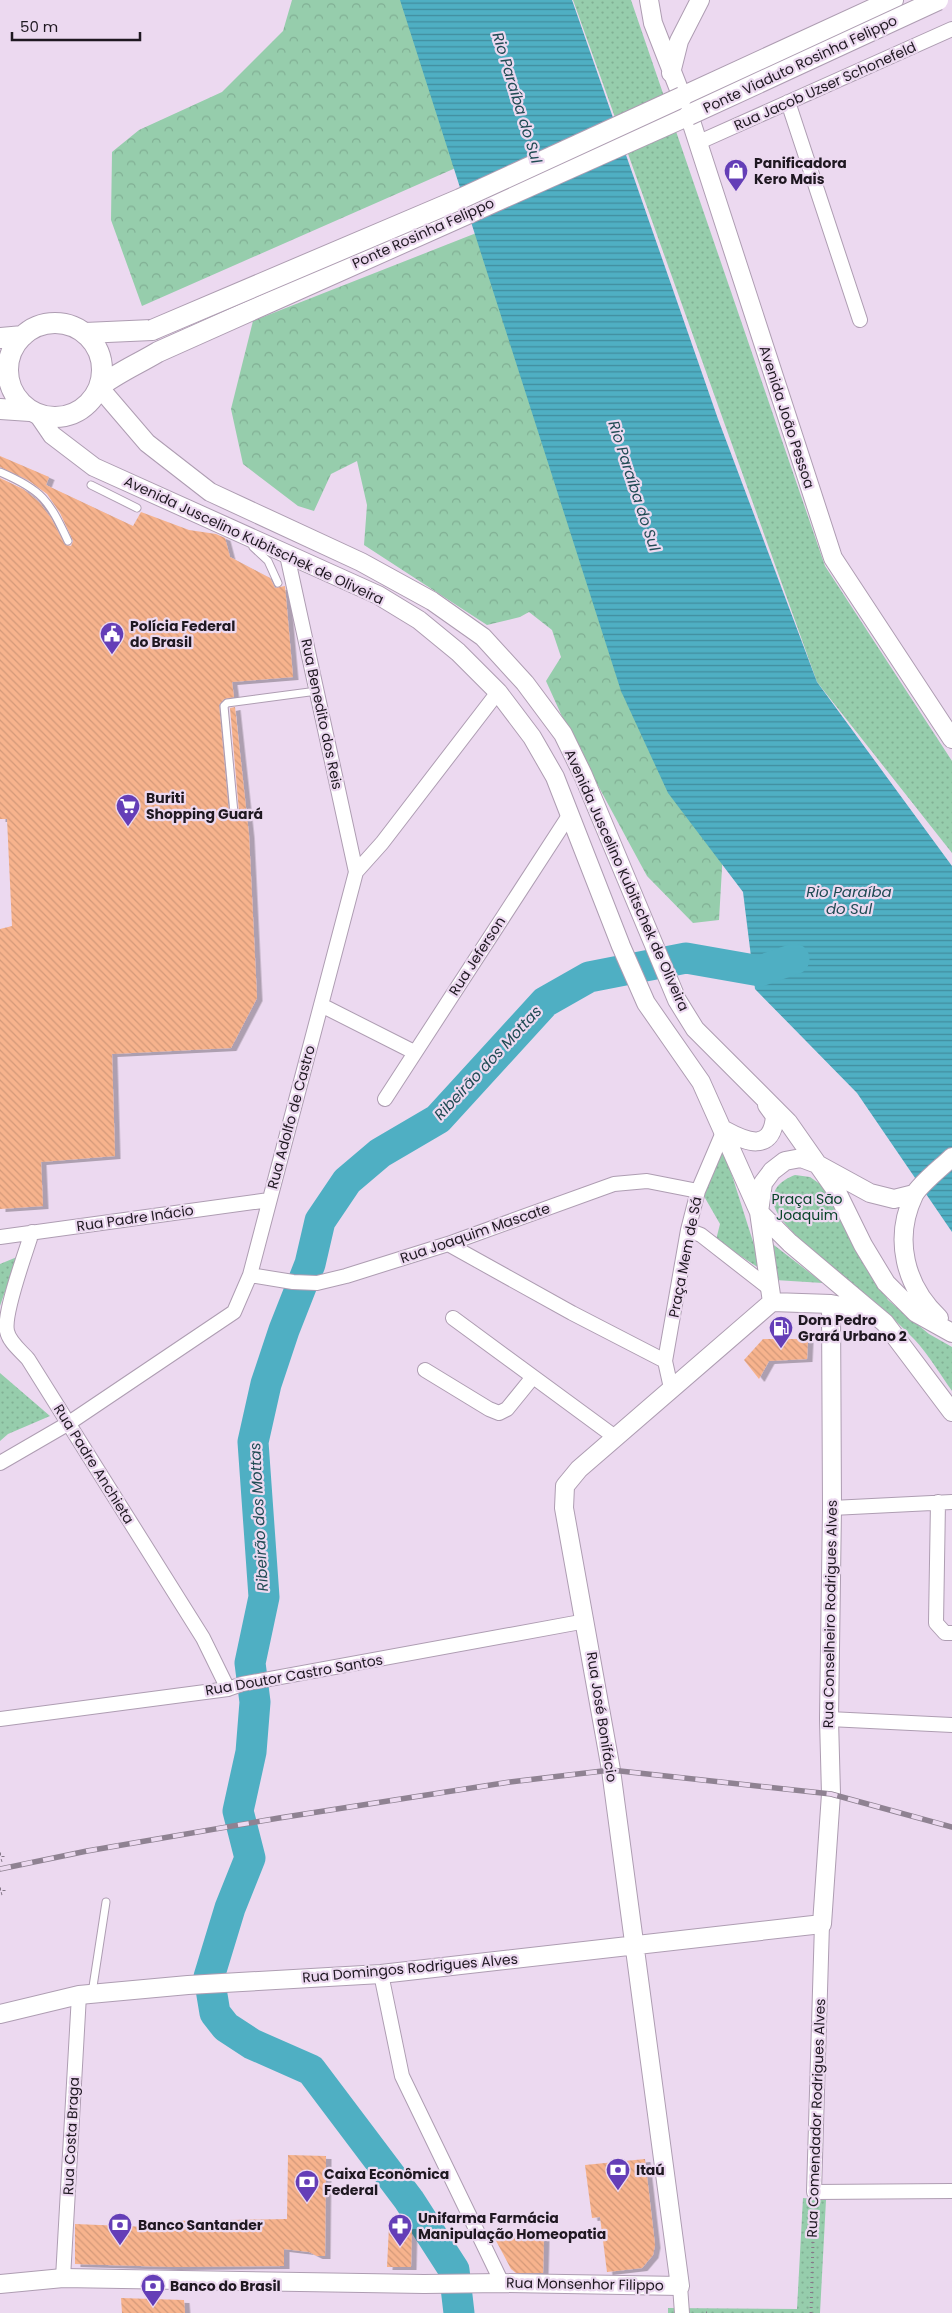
<svg xmlns="http://www.w3.org/2000/svg" width="952" height="2313" font-family="Poppins,sans-serif">
  <style>
    .green { fill: url(#green-dots) }
    .forest { fill: url(#forest-crowns) }
    .water { fill: url(#water-rules) }
    .lines { fill: none; stroke-linecap: round; stroke-linejoin: round }
    .river { stroke: #4fafc3; stroke-width: 31 }
    .building { fill: url(#building-back-hatch); filter: url(#shadow) }
    .service-casing { stroke: #ae9db2; stroke-width: 9 }
    .minor-casing { stroke: #ae9db2; stroke-width: 16 }
    .tertiary-casing { stroke: #ae9db2; stroke-width: 20 }
    .secondary-casing { stroke: #ae9db2; stroke-width: 22 }
    .path { stroke: #867989; stroke-width: 3; stroke-dasharray: 1 4; stroke-linecap: butt }
    .service { stroke: #fff; stroke-width: 7 }
    .minor { stroke: #fff; stroke-width: 14 }
    .tertiary { stroke: #fff; stroke-width: 18 }
    .secondary { stroke: #fff; stroke-width: 20 }
    .rail-casing { stroke: #8f8292; stroke-width: 5.5 }
    .rail { stroke: #ecd9f0; stroke-width: 4; stroke-dasharray: 11; stroke-linecap: butt }
    .secondary-bridge-casing { stroke: #ae9db2; stroke-width: 22; stroke-linecap: butt }
    .secondary-bridge { stroke: #fff; stroke-width: 20 }
    .labels { text-anchor: middle; stroke-width: 4.5; stroke-linejoin: round; paint-order: stroke }
    .street-label { font-size: 14px; fill: #1f1821; stroke: #ecd9f0 }
    .poi-label { font-size: 14px; font-weight: bold; fill: #1f1821; stroke: #ecd9f0; text-anchor: start }
    .park-label { font-size: 14px; fill: #094429; stroke: #ecd9f0 }
    .water-label { font-size: 15px; font-style: italic; fill: #204b54; stroke: #ecd9f0 }
  </style>
  <defs>
    <pattern id="green-dots" width="8" height="8" patternUnits="userSpaceOnUse" patternTransform="scale(1.25)"><rect width="8" height="8" fill="#96cdac"/><path d="M2 2h.1M6 6h.1" fill="none" stroke="#81af94" stroke-width="1.8" stroke-linecap="round"/></pattern>
    <pattern id="forest-crowns" width="20" height="18" patternUnits="userSpaceOnUse" patternTransform="scale(1.25)"><rect width="20" height="18" fill="#96cdac"/><path d="M2 6a3 3 0 1 1 6 0M12 15a3 3 0 1 1 6 0" fill="none" stroke="#81af94"/></pattern>
    <pattern id="water-rules" width="6" height="5" patternUnits="userSpaceOnUse" patternTransform="scale(1.25)"><rect width="6" height="5" fill="#4fafc3"/><path d="M0 2.5h6" fill="none" stroke="#418d9e"/></pattern>
    <pattern id="building-back-hatch" width="6" height="6" patternUnits="userSpaceOnUse" patternTransform="scale(1.25)"><rect width="6" height="6" fill="#f7b38d"/><path d="M-1 5l2 2M0 0l6 6M5-1l2 2" fill="none" stroke="#d39979"/></pattern>
    <filter id="shadow"><feDropShadow dx="5.5" dy="3" stdDeviation="0" flood-color="#0004"/></filter>
  </defs>
  <rect width="100%" height="100%" fill="#ecd9f0"/>
  <path class="green" d="M573,0H631L825,566L952,761V853L817,682Z
    M723,1147L762,1270L716,1240L720,1224L701,1191Z
    M795,1175L810,1177L827,1189L888,1300L929,1334L952,1347V1391C940,1374 928,1354 914,1339C903,1328 892,1317 881,1307C859,1288 779,1230 774,1205C770,1189 782,1180 795,1175Z
    M770,1242L823,1283L775,1280Z
    M17,1257L0,1306V1264Z
    M0,1373L50,1416L8,1434L0,1441Z
    M803,2198L826,2200L820,2313H668V2308L797,2309Z"/>
  <path class="forest" d="M292,0H403L476,159L142,306L111,220L112,152L139,130L222,92L283,31Z
    M489,228L723,851L719,920L693,923L647,876L569,732L546,681L561,657L552,630L529,612L520,617L487,625L364,545L367,505L357,461L331,474L314,511L298,506L243,464L231,409L253,321Z"/>
  <path class="water" d="M400,0H572L718,419L817,682L952,866V1232L857,1093L755,989L743,892L668,793L621,691Z"/>
  <g class="lines">
    <path class="river" d="M459,2313L454,2270L409,2200L311,2070L252,2044L226,2027L215,2013L209,1977L230,1908L250,1858L238,1811L251,1752L255,1702L250,1663L264,1597L253,1442L266,1384L284,1330L310,1264L320,1221L347,1181L380,1153L438,1119L545,1002L589,977L686,958L760,971L794,959"/>
  </g>
  <path class="building" d="M0,456L49,477L46,485L133,526L141,512L189,530L216,534L225,538L230,557L270,578L275,588L285,586L293,677L232,682L234,697L224,699L219,705L229,814L234,818L237,817L239,812L230,708L235,707L249,835L257,998L231,1048L112,1054L115,1156L41,1162L43,1206L0,1209V929L12,926L7,819H0V478L23,489L39,502L51,518L65,545L71,546L73,541L60,513L47,494L28,480L0,467Z
    M763,1339H808L807,1359L769,1361L759,1379L744,1360Z
    M288,2155L326,2156L325,2256H317L309,2252L284,2249V2266L173,2267L75,2264V2224L173,2228V2221L287,2219Z
    M645,2159L655,2245L653,2255L642,2268L607,2272L600,2217L592,2218L585,2165Z
    M389,2226H412L411,2267H387Z
    M516,2234L517,2237H544L543,2273H516L511,2269L493,2235Z
    M121,2298L184,2300L185,2313H122Z"/>
  <g class="lines">
    <defs>
      <path id="service" d="M0,472C42,490 49,500 68,541
        M91,485L137,508
        M253,547L268,561L278,583
        M234,813L224,706L227,703L317,691
        M92,1993L106,1902"/>
      <path id="minor" d="M788,102L860,320
        M697,143L952,29
        M287,555L356,872
        M321,1005L414,1052
        M385,1099L570,814
        M688,1230L701,1235L769,1288
        M32,1232C26,1252 3,1313 7,1331C9,1342 21,1351 28,1359L203,1638L228,1689
        M0,1237L269,1200
        M448,1244L572,1313L665,1361
        M250,1275L293,1282L317,1283L346,1276L448,1244L614,1184L647,1181L698,1191
        M453,1318L615,1437
        M425,1370L489,1409L499,1413L507,1409L533,1377
        M671,1388L665,1361L688,1230L698,1191L724,1130
        M0,1463L69,1423L234,1312L250,1275L356,872L382,843L498,692
        M938,1502L936,1623L945,1633H952
        M832,1508L952,1502
        M0,1719L228,1689L242,1684L586,1621
        M829,1719L952,1725
        M822,1924L814,2192L952,2191
        M381,1974L402,2076L502,2283
        M63,2278L79,1995
        M680,2286L682,2313"/>
      <path id="tertiary" d="M649,0L653,23L689,115L833,558L952,739
        M671,73L679,41L700,0
        M99,387L147,443L210,492L361,562L432,601L483,637L525,683L563,734L583,775L677,1000L695,1029L788,1122L837,1192L863,1245L886,1283L916,1313L952,1333
        M37,413L52,435L94,467L378,595L419,620L458,652L498,692L532,737L555,777L621,946L646,1003L701,1082L759,1212L790,1243L885,1323L952,1412
        M724,1130C746,1142 772,1153 775,1116L767,1105
        M772,1302L831,1304L868,1311
        M939,1318C905,1286 893,1239 914,1195C920,1184 942,1167 952,1157
        M0,2014L79,1995L188,1985L381,1974L822,1924L831,1794L829,1719L832,1508L831,1304
        M0,2284L63,2278L424,2284L502,2283L680,2286L611,1770L564,1508L565,1486L579,1469L772,1302L759,1212L763,1183L772,1171L785,1161L801,1158L817,1164L870,1193L894,1199L914,1194"/>
      <path id="secondary" d="M682,97L893,0
        M8 370a47 47 0 1 1 94 0a47 47 0 1 1-94 0Z
        M85,333L152,330
        M0,338L23,336
        M99,387C117,373 138,364 158,352L689,115
        M0,409L30,411"/>
    </defs>
    <use href="#service" class="service-casing"/>
    <use href="#minor" class="minor-casing"/>
    <use href="#tertiary" class="tertiary-casing"/>
    <use href="#secondary" class="secondary-casing"/>
    <path class="path" d="M0,1854H3V1860L0,1861
      M0,1889H4V1893L0,1894
      M706,2313H709
      M811,2313L814,2205"/>
    <use href="#service" class="service"/>
    <use href="#minor" class="minor"/>
    <use href="#tertiary" class="tertiary"/>
    <use href="#secondary" class="secondary"/>
    <defs>
      <path id="rail" d="M0,1869L87,1851L279,1818L510,1782L611,1770L831,1794L952,1827"/>
    </defs>
    <use href="#rail" class="rail-casing"/>
    <use href="#rail" class="rail"/>
    <defs>
      <path id="secondary-bridge" d="M689,115L938,0
        M152,330L460,199L682,97"/>
    </defs>
    <use href="#secondary-bridge" class="secondary-bridge-casing"/>
    <use href="#secondary-bridge" class="secondary-bridge"/>
  </g>
  <defs>
    <symbol id="shop-pin" viewBox="-11 -11 22 30"><path d="M0 17L-7.5 6A9.5 9.5 0 1 1 7.5 6Z" fill="#643eb7" stroke="#ecd9f0"/><path d="M-5-2.5h2.3a2.7 3.5 0 0 1 5.4 0H5L5.5 6h-11ZM-1.5-2.5h3a1.5 2.3 0 0 0-3 0Z" fill="#fff"/></symbol>
    <symbol id="civic-pin" viewBox="-11 -11 22 30"><path d="M0 17L-7.5 6A9.5 9.5 0 1 1 7.5 6Z" fill="#643eb7" stroke="#ecd9f0"/><path d="M-.6-6.5H3V-4.5H.6V-3L4-1V1h2V6H-6V1h2V-1L-.6-3ZM-1.2 2.5V6h2.4V2.5Z" fill="#fff"/></symbol>
    <symbol id="supermarket-pin" viewBox="-11 -11 22 30"><path d="M0 17L-7.5 6A9.5 9.5 0 1 1 7.5 6Z" fill="#643eb7" stroke="#ecd9f0"/><path d="M-6-5.5h2.5l.6 2H6L4.5 2H-2.5L-4.4-4H-6ZM-1.5 3.2a1.3 1.3 0 1 0 .1 0ZM3 3.2a1.3 1.3 0 1 0 .1 0Z" fill="#fff"/></symbol>
    <symbol id="fuel-pin" viewBox="-11 -11 22 30"><path d="M0 17L-7.5 6A9.5 9.5 0 1 1 7.5 6Z" fill="#643eb7" stroke="#ecd9f0"/><path d="M-5.5-6h7V0h2V4h1.3V-2.5L3-4.5l.8-.8L6-3V5H2.5V1h-1V6h-7ZM-4.2-4.7v3.2H.2V-4.7Z" fill="#fff"/></symbol>
    <symbol id="bank-pin" viewBox="-11 -11 22 30"><path d="M0 17L-7.5 6A9.5 9.5 0 1 1 7.5 6Z" fill="#643eb7" stroke="#ecd9f0"/><path d="M-6-4H6V4H-6ZM0-2.3a2.3 2.3 0 1 0 0 4.6a2.3 2.3 0 1 0 0-4.6Z" fill="#fff"/></symbol>
    <symbol id="pharmacy-pin" viewBox="-11 -11 22 30"><path d="M0 17L-7.5 6A9.5 9.5 0 1 1 7.5 6Z" fill="#643eb7" stroke="#ecd9f0"/><path d="M-2-6h4v4h4v4h-4v4h-4v-4h-4v-4h4Z" fill="#fff"/></symbol>
  </defs>
  <g fill-rule="evenodd">
    <use href="#shop-pin" x="722" y="157" width="28" height="38"/>
    <use href="#civic-pin" x="98" y="620" width="28" height="38"/>
    <use href="#supermarket-pin" x="114" y="792" width="28" height="38"/>
    <use href="#fuel-pin" x="767" y="1314" width="28" height="38"/>
    <use href="#bank-pin" x="604" y="2156" width="28" height="38"/>
    <use href="#bank-pin" x="293" y="2168" width="28" height="38"/>
    <use href="#bank-pin" x="106" y="2211" width="28" height="38"/>
    <use href="#pharmacy-pin" x="386" y="2212" width="28" height="38"/>
    <use href="#bank-pin" x="139" y="2272" width="28" height="38"/>
  </g>
  <g class="labels">
    <g class="street-label">
      <text transform="translate(800 64) rotate(-25)" y="5">Ponte Viaduto Rosinha Felippo</text>
      <text transform="translate(825 86) rotate(-24)" y="5">Rua Jacob Uzser Schonefeld</text>
      <text transform="translate(423 233) rotate(-24)" y="5">Ponte Rosinha Felippo</text>
      <text transform="translate(787 417) rotate(72)" y="5">Avenida João Pessoa</text>
      <text transform="translate(254 540) rotate(25)" y="5">Avenida Juscelino Kubitschek de Oliveira</text>
      <text transform="translate(322 714) rotate(78)" y="5">Rua Benedito dos Reis</text>
      <text transform="translate(627 880) rotate(66)" y="5">Avenida Juscelino Kubitschek de Oliveira</text>
      <text transform="translate(477 956) rotate(-57)" y="5">Rua Jeferson</text>
      <text transform="translate(291 1117) rotate(-75)" y="5">Rua Adolfo de Castro</text>
      <text transform="translate(135 1218) rotate(-8)" y="5">Rua Padre Inácio</text>
      <text transform="translate(475 1233) rotate(-19)" y="5">Rua Joaquim Mascate</text>
      <text transform="translate(685 1257) rotate(-79)" y="5">Praça Mem de Sá</text>
      <text transform="translate(94 1464) rotate(58)" y="5">Rua Padre Anchieta</text>
      <text transform="translate(830 1614) rotate(-89)" y="5">Rua Conselheiro Rodrigues Alves</text>
      <text transform="translate(294 1675) rotate(-10)" y="5">Rua Doutor Castro Santos</text>
      <text transform="translate(602 1717) rotate(81)" y="5">Rua José Bonifácio</text>
      <text transform="translate(410 1968) rotate(-5)" y="5">Rua Domingos Rodrigues Alves</text>
      <text transform="translate(816 2118) rotate(-88)" y="5">Rua Comendador Rodrigues Alves</text>
      <text transform="translate(71 2136) rotate(-87)" y="5">Rua Costa Braga</text>
      <text transform="translate(585 2284) rotate(1)" y="5">Rua Monsenhor Filippo</text>
    </g>
    <g class="poi-label">
      <text x="754" y="168">Panificadora<tspan x="754" dy="16">Kero Mais</tspan></text>
      <text x="130" y="631">Polícia Federal<tspan x="130" dy="16">do Brasil</tspan></text>
      <text x="146" y="803">Buriti<tspan x="146" dy="16">Shopping Guará</tspan></text>
      <text x="798" y="1325">Dom Pedro<tspan x="798" dy="16">Grará Urbano 2</tspan></text>
      <text x="636" y="2175">Itaú</text>
      <text x="324" y="2179">Caixa Econômica<tspan x="324" dy="16">Federal</tspan></text>
      <text x="418" y="2223">Unifarma Farmácia<tspan x="418" dy="16">Manipulação Homeopatia</tspan></text>
      <text x="138" y="2230">Banco Santander</text>
      <text x="170" y="2291">Banco do Brasil</text>
    </g>
    <g class="park-label">
      <text x="807" y="1204">Praça São<tspan x="807" dy="16">Joaquim</tspan></text>
    </g>
    <g class="water-label">
      <text transform="translate(517 98) rotate(73)" y="5">Rio Paraíba do Sul</text>
      <text transform="translate(634 486) rotate(72)" y="5">Rio Paraíba do Sul</text>
      <text x="849" y="897">Rio Paraíba<tspan x="849" dy="17">do Sul</tspan></text>
      <text transform="translate(488 1063) rotate(-47)" y="5">Ribeirão dos Mottas</text>
      <text transform="translate(259 1517) rotate(-93)" y="5">Ribeirão dos Mottas</text>
    </g>
  </g>
  <path d="M12 32v8h128v-8" fill="none" stroke="#1f1821" stroke-width="2.5"/>
  <text x="20" y="32" font-size="15" fill="#1f1821" stroke="#ecd9f0" stroke-width="4" paint-order="stroke">50 m</text>
</svg>
